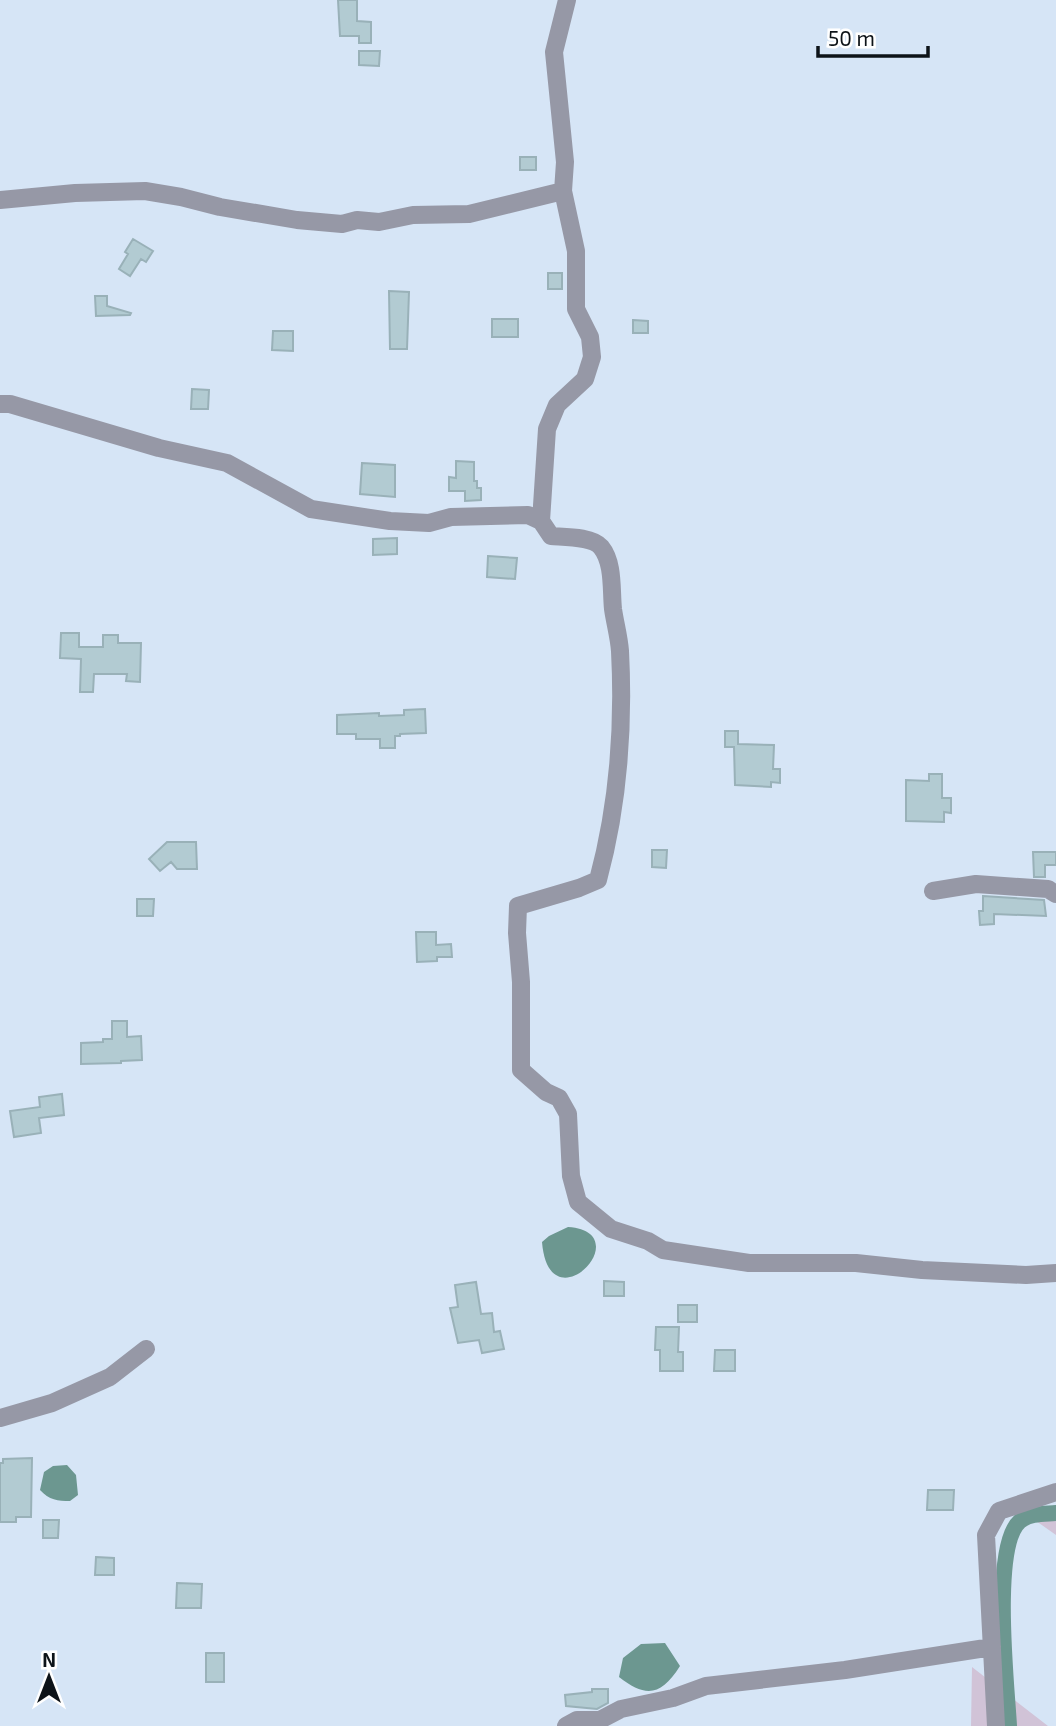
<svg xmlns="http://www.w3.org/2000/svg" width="1056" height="1726" font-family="'Exo 2',sans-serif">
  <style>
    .green { fill: #d1c3d7 }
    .water { fill: #6c9790 }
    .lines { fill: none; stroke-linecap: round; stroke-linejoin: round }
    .canal { stroke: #6c9790; stroke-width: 16 }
    .building { fill: #b2cbd2; stroke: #99b1b8; stroke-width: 2 }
    .minor { stroke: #9698a6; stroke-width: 18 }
  </style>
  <rect width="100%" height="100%" fill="#d6e5f6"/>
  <path class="green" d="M1056,1511V1535L1029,1516Z
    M972,1667L1048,1726H971Z"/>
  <path class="water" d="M568,1227C641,1232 549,1328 542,1242L549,1236Z
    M67,1465L76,1475L78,1495L70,1501C58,1501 49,1500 40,1490L44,1472L53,1466Z
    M665,1643L680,1666C661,1696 646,1698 619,1677L623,1658L641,1644Z"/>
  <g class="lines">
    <path class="canal" d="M1009,1726C1007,1687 991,1546 1020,1521C1030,1513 1044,1514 1056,1513"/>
  </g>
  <path class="building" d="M338,0H357V21L371,22V43H359V36H340Z
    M359,51H380L379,66L359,65Z
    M520,157H536V170H520Z
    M133,239L153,251L146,262L141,259L130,276L119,269L128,254L125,252Z
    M548,273H562V289H548Z
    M389,291L409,292L407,349H390Z
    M95,296H107V306L131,313L130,315L96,316Z
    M492,319H518V337H492Z
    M633,320L648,321V333H633Z
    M273,331H293V351L272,350Z
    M192,389L209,390L208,409H191Z
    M456,461L474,462V481H477V488H481V500L465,501V491H449V477L456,478Z
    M362,463L395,465V497L360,494Z
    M397,538V554L373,555V539Z
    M488,556L517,558L515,579L487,577Z
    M61,633H79V647H103V635H118V643H141L140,682L126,681L127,674H94L93,692H80L81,659L60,658Z
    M425,709L426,733L400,734V736H395V748H380V739H356V734H337V715L379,713V716L404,715V710Z
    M725,731H738V744L774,745L773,769H780V783L771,782V787L735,785L734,747H725Z
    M929,774H942V798H951V813L944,812V822L906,821V780L929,781Z
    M167,842H196L197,869H177L171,862L160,871L149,859Z
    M652,850H667L666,868L652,867Z
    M1033,852H1056V865H1045V877H1034Z
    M983,896L1044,900L1046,916L994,914V924L980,925L979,911H983Z
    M137,899H154L153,916H137Z
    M416,932H436V945L451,944L452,957H437V961L417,962Z
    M112,1021H127V1037L141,1036L142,1060L121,1061V1063L81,1064V1043L103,1042V1039H112Z
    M62,1094L64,1115L39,1118L41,1133L14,1137L10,1111L40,1107L39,1097Z
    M604,1281L624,1282V1296H604Z
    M476,1282L481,1314L492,1313L494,1332L500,1331L504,1349L482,1353L479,1340L458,1343L450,1308L458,1307L455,1285Z
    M678,1305H697V1322H678Z
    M656,1327H679L678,1352H683V1371H660V1350H655Z
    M715,1350H735V1371H714Z
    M32,1458L31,1517H16V1522H0V1463H3V1459Z
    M928,1490H954L953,1510H927Z
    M43,1520H59L58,1538H43Z
    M96,1557L114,1558V1575H95Z
    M177,1583L202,1584L201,1608H176Z
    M206,1653H224V1682H206Z
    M592,1689H608V1703L597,1709L566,1706L565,1695L592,1692Z"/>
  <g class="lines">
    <path class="minor" d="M563,191L565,162L554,52L567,0
      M0,200L75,193L145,191L181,197L220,207L297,220L342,224L357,220L379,222L413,215L469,214L563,191L576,251V309L590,337L592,357L585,379L557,405L547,429L541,521L551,536C564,537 592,536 601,547C614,563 611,590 613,609C615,623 619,637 620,651C624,728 618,806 598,880L579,888L518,906L517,933L521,982V1070L546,1092L559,1098L568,1114L571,1176L578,1202L611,1229L648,1241L663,1250L749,1263H856L922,1270L1026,1275L1056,1273
      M0,404H10L159,448L227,463L311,509L390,521L429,523L451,517L528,515L541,521
      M933,891L976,884L1048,889L1056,894
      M0,1418L52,1403L110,1377L146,1349
      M566,1726L577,1720H600L621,1709L673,1698L706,1686L845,1670L992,1647
      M996,1726L986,1535L999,1511L1056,1492"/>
  </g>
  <g transform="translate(49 1677)" stroke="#ffffff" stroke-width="5" paint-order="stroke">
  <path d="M0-5L12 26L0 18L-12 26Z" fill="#0d1318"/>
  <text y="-10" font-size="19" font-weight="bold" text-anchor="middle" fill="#0d1318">N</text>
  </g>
  <path d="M818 46v10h110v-10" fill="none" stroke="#0d1318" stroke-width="3.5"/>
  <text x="828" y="46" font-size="21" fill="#0d1318" stroke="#ffffff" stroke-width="5" paint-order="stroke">50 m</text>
</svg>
